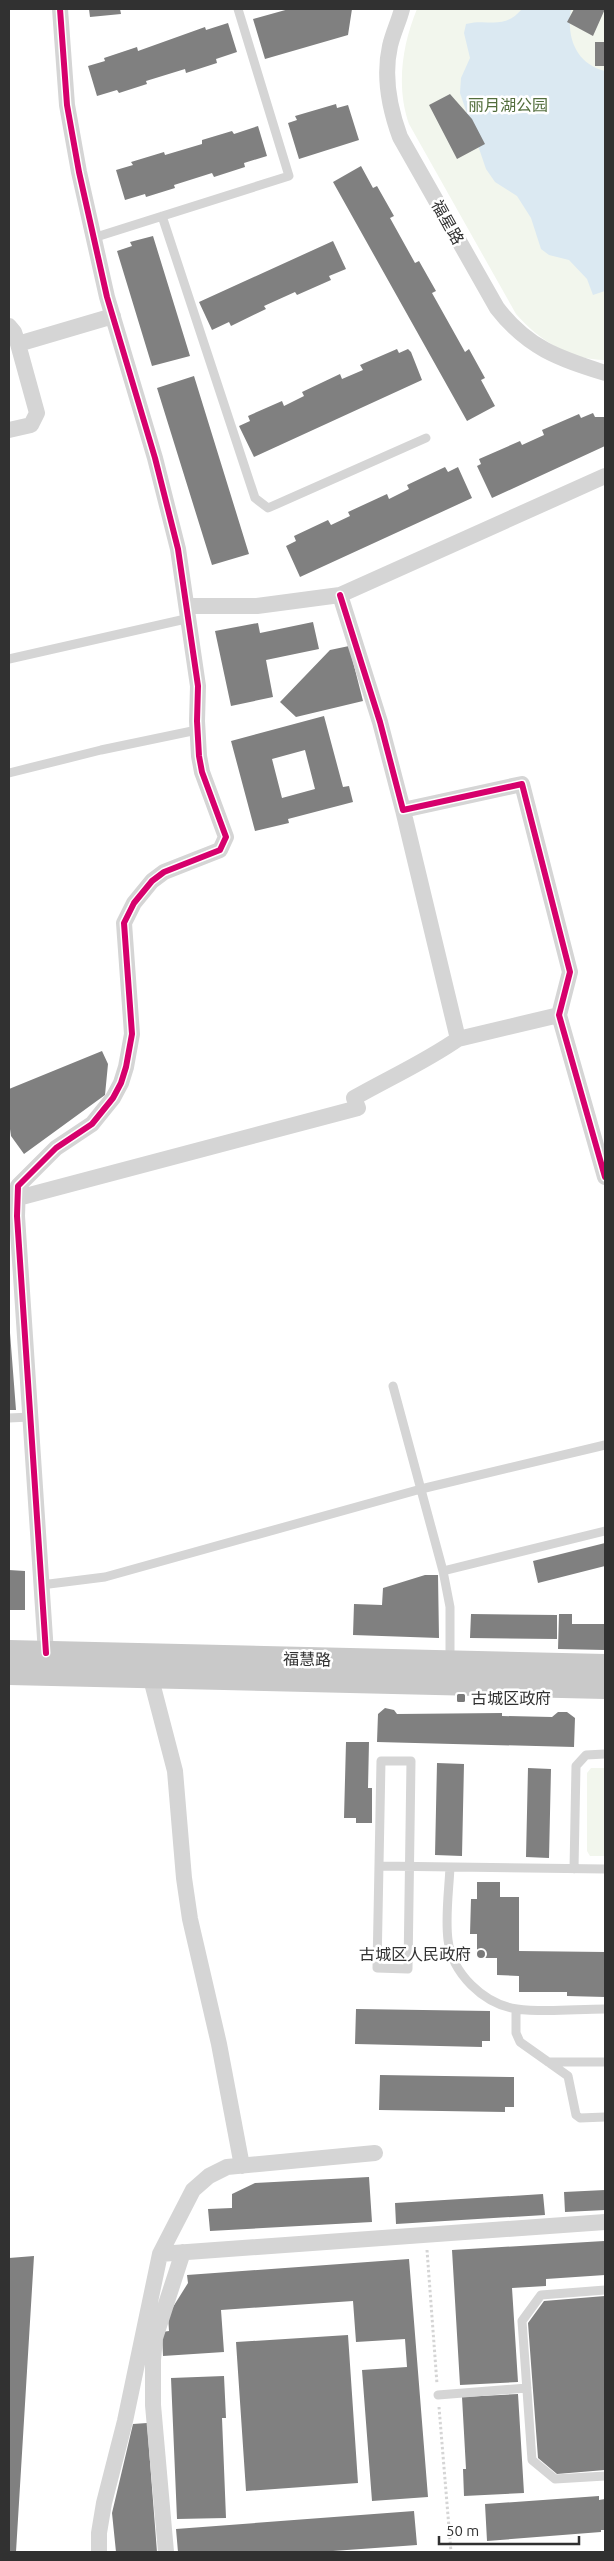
<svg xmlns="http://www.w3.org/2000/svg" width="614" height="2561" font-family="Ubuntu,'Noto Sans SC',sans-serif">
  <style>
    .green { fill: #f2f6ed }
    .water { fill: #dbe9f2 }
    .building { fill: #808080; fill-rule: evenodd }
    .lines { fill: none; stroke-linecap: round; stroke-linejoin: round }
    .path { stroke: #d5d5d5; stroke-width: 3; stroke-dasharray: 2.5 2.5; stroke-linecap: butt }
    .lane { stroke: #d5d5d5; stroke-width: 9 }
    .street { stroke: #d5d5d5; stroke-width: 16 }
    .primary { stroke: #c9c9c9; stroke-width: 26 }
    .cycleway-casing { stroke: #fff; stroke-width: 9 }
    .cycleway { stroke: #d6006c; stroke-width: 6 }
    .poi-dot { fill: #797979; stroke: #fff; stroke-width: 2 }
    .labels { text-anchor: middle; stroke-width: 5; stroke-linejoin: round; paint-order: stroke }
    .park-label { font-size: 16px; fill: #536e3d; stroke: #fff }
    .street-label { font-size: 16px; fill: #313131; stroke: #fff }
    .poi-label { font-size: 16px; fill: #313131; stroke: #fff; text-anchor: start }
  </style>
  <rect width="100%" height="100%" fill="#fff"/>
  <path class="green" d="M417,9H605V360C570,360 539,340 516,314L409,124C396,87 402,45 417,9Z
    M591,1768H605V1856H590L587,1851V1773Z"/>
  <path class="water" d="M522,9H571C566,37 576,64 605,71V291L593,295L587,279L569,260L549,255L541,249L531,218L517,196L495,182L486,169L460,93L461,78L470,58L464,33L466,24C489,18 503,31 522,9Z"/>
  <path class="building" d="M89,9H120L121,14L90,17Z
    M289,9H352L348,35L265,59L253,19Z
    M574,9H605L593,36L567,22Z
    M228,23L237,52L216,59L217,63L186,73L185,69L146,81L147,84L119,93L117,90L97,96L88,66L105,61L104,58L137,47L138,51L205,27L206,30Z
    M595,42H605V66H595Z
    M450,94L472,119L485,144L457,159L429,105Z
    M336,104L337,108L348,105L359,140L299,159L288,123L297,120L295,116Z
    M258,126L267,156L244,163L245,167L214,177L212,173L174,185L175,188L146,197L145,194L125,200L116,170L133,165L131,162L164,152L165,155L202,144V140L232,131L234,134Z
    M361,166L373,188L377,186L394,216L390,218L415,263L419,261L436,291L432,293L465,352L469,349L485,378L481,380L495,406L467,421L333,182Z
    M153,236L190,356L152,366L117,251L132,246L130,242Z
    M333,241L346,269L329,276L331,280L297,295L295,292L264,306L266,309L231,326L229,322L212,330L199,302Z
    M397,349L399,353L408,349L411,352L422,380L254,457L239,426L250,421L248,416L282,401L284,406L304,396L302,392L340,374L342,379L363,370L360,365Z
    M194,376L249,554L212,565L157,388Z
    M593,413L595,417H605V446L492,498L477,466L481,464L479,459L520,441L522,445L544,435L542,430L579,414L581,418Z
    M445,467L448,472L458,467L472,498L300,577L286,546L296,541L294,536L328,520L331,525L350,516L348,512L387,494L389,499L409,489L407,485Z
    M313,622L319,649L266,660L273,697L231,706L215,631L258,623L260,633Z
    M349,646L363,701L296,717L280,702L330,650Z
    M324,716L343,787L349,786L353,802L288,819L289,823L255,831L231,741ZM305,750L315,789L282,798L272,759Z
    M102,1051L108,1064L105,1095L24,1154L11,1136L9,1122V1089Z
    M9,1320L16,1410H9Z
    M605,1543V1566L538,1583L533,1561Z
    M9,1570L25,1571V1610H9Z
    M425,1575H438L439,1638L353,1635L354,1604L382,1605L383,1588Z
    M471,1614L557,1615V1639L470,1638Z
    M559,1614H572V1624H605V1650L558,1649Z
    M385,1708L394,1710L397,1714L502,1713V1716L552,1717L558,1712H567L575,1718L574,1747L377,1742L378,1714Z
    M346,1742H369L368,1788H372V1823H356V1818H344Z
    M437,1763L464,1764L462,1856L435,1855Z
    M528,1768L551,1769L549,1858L526,1857Z
    M477,1882H500V1897H519V1951L605,1952V1997L567,1996V1992H519V1976L497,1975V1958H477V1934H470L471,1899H477Z
    M356,2009L490,2011V2041H482V2047L355,2044Z
    M380,2075L514,2077V2107H505V2112L379,2110Z
    M369,2177L372,2222L210,2231L208,2209L232,2208V2194L255,2183Z
    M605,2190V2210L565,2212L564,2192Z
    M543,2194L545,2215L396,2224L395,2203Z
    M604,2241L605,2275L546,2279V2286L512,2288L518,2382L460,2385L452,2250Z
    M34,2256L16,2552H9V2258Z
    M409,2259L428,2497L372,2501L362,2370L407,2367L405,2339L356,2342L353,2301L221,2310L224,2352L163,2356L162,2332L169,2331L168,2315L188,2283L187,2275Z
    M605,2296V2470L557,2474L538,2458L528,2323L544,2301Z
    M348,2335L358,2483L246,2491L236,2342Z
    M224,2376L226,2418H222L226,2518L177,2519L171,2378Z
    M518,2394L524,2493L464,2496L463,2469H466L462,2397Z
    M147,2423L157,2552H116L112,2513L133,2424Z
    M599,2496V2500L605,2499V2530H601V2532L487,2541L485,2504Z
    M414,2511L417,2545L319,2552H178L176,2529Z"/>
  <g class="lines">
    <path class="path" d="M427,2250L437,2384
      M439,2407L451,2552"/>
    <path class="lane" d="M162,216L255,498L268,508L426,438
      M93,238L289,176L238,9
      M9,659L190,618
      M9,773L101,750L197,730
      M393,1386L443,1571
      M9,1418L30,1417
      M41,1585L105,1577L421,1489L605,1445
      M450,1661V1607L443,1571L605,1531
      M381,1761H411L408,1969L377,1968Z
      M379,1866L605,1869
      M450,1867C449,1890 445,1916 448,1940C452,1973 483,2004 517,2009C544,2013 577,2009 605,2009
      M574,1869L576,1766L586,1755L605,1754
      M516,2009V2033L520,2042L568,2076L576,2115L580,2118L605,2117
      M548,2062H605
      M605,2290L541,2295L522,2321L532,2460L555,2479L605,2476
      M438,2395L527,2388"/>
    <path class="street" d="M402,9C399,21 393,33 390,46C383,77 389,107 400,137L497,308C528,348 558,358 605,373
      M9,326L14,332L18,344
      M9,430L31,425L37,413L18,344L113,316
      M340,595L380,722L403,810L522,784L570,972L559,1015L605,1177
      M188,606H257L340,595L605,476
      M403,810L458,1039L559,1015
      M18,1198L358,1108L354,1098C389,1078 425,1062 458,1039
      M46,1653L17,1216L18,1186L56,1148L92,1124L113,1098L121,1083L126,1067L132,1034L124,923L134,903L152,881L164,872L220,850L226,837L202,772L199,756L197,721L198,686L178,549L155,458L107,297L79,172L67,105L60,9
      M150,1675L175,1771L184,1878L190,1919L219,2044L242,2166
      M160,2254L605,2222
      M99,2552V2533L104,2503L125,2421L160,2254L193,2190L209,2176L227,2167L375,2153
      M166,2552L153,2405V2360L155,2338L183,2252"/>
    <path class="primary" d="M9,1653L605,1667
      M9,1672L605,1686"/>
    <defs>
      <path id="cycleway" d="M340,595L380,722L403,810L522,784L570,972L559,1015L605,1177
        M46,1653L17,1216L18,1186L56,1148L92,1124L113,1098L121,1083L126,1067L132,1034L124,923L134,903L152,881L164,872L220,850L226,837L202,772L199,756L197,721L198,686L178,549L155,458L107,297L79,172L67,105L60,9"/>
    </defs>
    <use href="#cycleway" class="cycleway-casing"/>
    <use href="#cycleway" class="cycleway"/>
  </g>
  <g class="poi-dot">
    <rect x="456" y="1693" width="10" height="10" rx="2.5"/>
    <circle cx="481" cy="1954" r="5"/>
  </g>
  <g class="labels">
    <g class="park-label">
      <text x="508" y="111">丽月湖公园</text>
    </g>
    <g class="street-label">
      <text transform="translate(448 222) rotate(61)" y="6">福星路</text>
      <text transform="translate(307 1659) rotate(1)" y="6">福慧路</text>
    </g>
    <g class="poi-label">
      <text x="471" y="1704">古城区政府</text>
      <text x="471" y="1960" text-anchor="end">古城区人民政府</text>
    </g>
  </g>
  <rect width="614" height="2561" fill="none" stroke="#313131" stroke-width="20"/>
  <path d="M439 2536v8h140v-8" fill="none" stroke="#313131" stroke-width="2.5"/>
  <text x="446" y="2536" font-size="15" fill="#313131" stroke="#ffffff" stroke-width="4" paint-order="stroke">50 m</text>
</svg>
